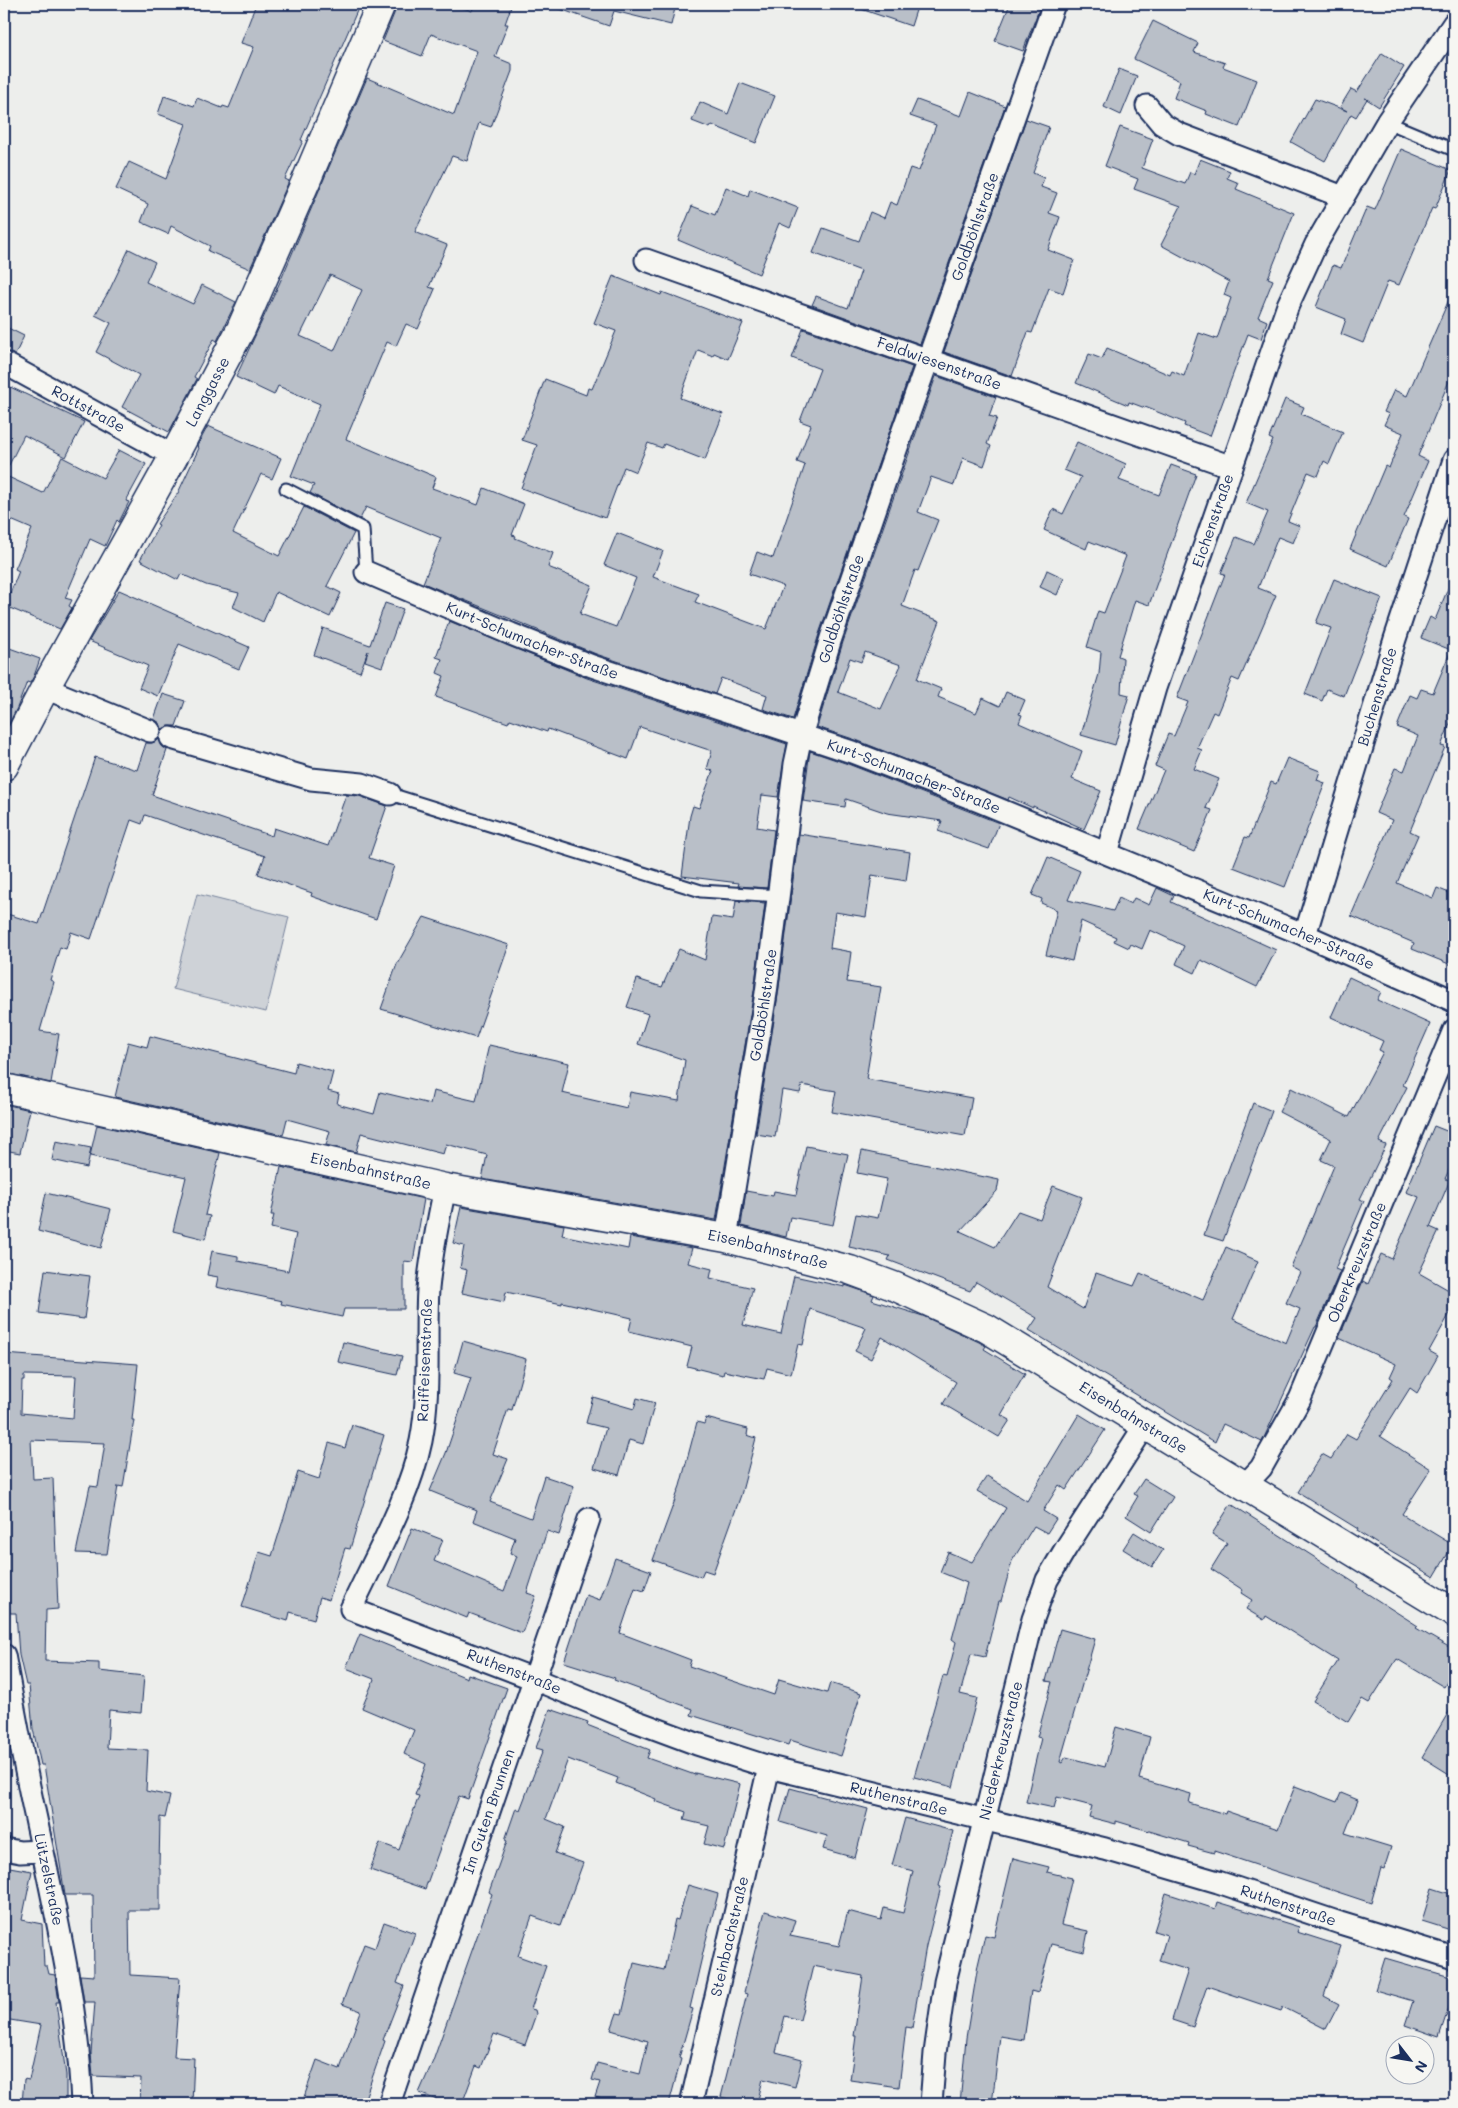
<svg xmlns="http://www.w3.org/2000/svg" width="1458" height="2108" font-family="Mali,sans-serif">
  <style>
    .green { fill: #ced2d7; stroke: #74809a }
    .building { fill: #b9bfc8; stroke: #1b2f5e; fill-rule: evenodd }
    .lines { fill: none; stroke-linecap: round; stroke-linejoin: round }
    .service-casing { stroke: #1b2f5e; stroke-width: 15 }
    .minor-casing { stroke: #1b2f5e; stroke-width: 25 }
    .secondary-casing { stroke: #1b2f5e; stroke-width: 31 }
    .service { stroke: #f6f6f2; stroke-width: 11 }
    .minor { stroke: #f6f6f2; stroke-width: 21 }
    .secondary { stroke: #f6f6f2; stroke-width: 28 }
    .labels { text-anchor: middle; stroke-width: 5; stroke-linejoin: round; paint-order: stroke }
    .street-label { font-size: 15px; fill: #1b2f5e; stroke: #f6f6f2 }
  </style>
  <rect width="100%" height="100%" fill="#edeeec"/>
  <filter id="ink" filterUnits="userSpaceOnUse"><feTurbulence type="fractalNoise" baseFrequency=".02" numOctaves="2"/><feDisplacementMap in="SourceGraphic" scale="10" xChannelSelector="R" yChannelSelector="G"/><feConvolveMatrix kernelMatrix="1 2 1 2 8 2 1 2 1" color-interpolation-filters="sRGB"/></filter>
  <g filter="url(#ink)">
    <path class="green" d="M197,894L289,917L266,1012L173,989Z"/>
    <path class="building" d="M256,4H360L301,140L303,141L285,179L289,181L250,269L208,251L210,246L171,226L168,234L141,222L148,204L116,189L129,162L166,179L186,124L158,114L164,96L194,106L197,98L222,108L223,106L229,108L254,47L241,43Z
      M398,4H452L472,11L475,4H512L505,24H508L495,57L512,64V71L491,127L479,123L467,161L452,156L415,232L447,245L429,287L435,289L418,329L406,324L396,346L387,342L346,439L436,477L432,488L478,505L484,488L524,504L512,535L516,536L515,538L553,553L548,567L592,585L580,614L616,627L636,578L604,565L617,533L663,551L653,577L699,594L695,602L766,629L783,586L749,574L757,552L773,558L805,465L797,462L811,425L800,421L820,369L792,358L803,329L912,367L819,634L793,719L763,709L767,695L721,678L715,694L596,654L423,583L441,538L366,507L360,519L310,493L314,485L291,476L320,404L278,386L274,395L236,377L280,282L367,78L454,115L477,51L431,34L422,56L383,41ZM330,275L362,290L334,351L300,336Z
      M554,4H676L671,25L614,11L609,26L554,7Z
      M855,4H918L911,26L855,7Z
      M1010,4H1041L1023,51L995,41Z
      M1153,21L1198,43L1194,52L1225,63L1223,67L1257,80L1239,127L1206,114L1207,111L1174,98L1180,81L1134,59Z
      M1382,53L1404,67L1379,107L1365,98L1367,99L1356,117L1351,114L1325,161L1291,142L1315,99L1347,111L1340,107L1351,89L1357,92Z
      M1119,69L1137,76L1121,115L1104,107Z
      M740,83L775,96L756,143L712,125L710,128L692,121L700,102L728,114Z
      M970,92L1005,106L920,344L812,305L816,296L848,308L861,271L813,253L823,228L859,241L870,212L884,218L890,202L897,205L910,168L919,171L936,125L910,116L917,100L961,116Z
      M1026,119L1049,127L1033,173L1044,178L1041,187L1057,193L1049,213L1060,217L1048,250L1074,260L1063,293L1049,288L1032,333L1028,332L1012,376L944,352Z
      M1120,127L1153,139L1142,168L1185,184L1190,172L1194,174L1200,159L1230,171L1227,178L1239,183L1236,189L1294,213L1268,278L1273,280L1258,317L1267,321L1261,339L1248,334L1210,436L1184,426L1185,423L1145,407V408L1129,402L1128,405L1076,383L1089,354L1102,359L1107,348L1170,375L1172,371L1184,376L1199,333L1217,339L1231,298L1224,295L1229,282L1161,245L1181,206L1134,189L1138,179L1105,166Z
      M1401,149L1451,170L1435,209L1432,208L1399,285L1388,281L1363,343L1341,334L1346,319L1316,307L1333,265L1341,268L1367,207L1375,210Z
      M726,187L748,196L750,189L798,208L790,228L779,223L759,274L678,240L692,206L715,215Z
      M129,249L155,262L146,282L193,304L202,285L236,302L217,341L214,339L194,377L197,379L169,432L122,407L139,375L96,352L111,323L95,315L110,289Z
      M613,276L661,295L662,292L743,323L728,359L714,353L713,356L698,350L680,398L723,414L705,460L664,444L662,448L648,443L636,472L624,467L605,518L521,488L537,445L522,440L545,379L586,395L588,388L592,389L616,331L594,323Z
      M1454,288V369L1418,456L1428,461L1404,517L1408,519L1388,566L1350,549L1385,466L1389,468L1403,433L1384,425L1389,414L1384,412L1394,390L1407,396Z
      M4,326L24,336L15,355L4,351Z
      M936,376L996,397L989,416L997,418L987,444L991,446L984,466L963,458L954,485L931,477L918,512L938,520L918,571L915,570L902,606L940,621L917,679L941,689L938,697L976,713L983,698L1000,706L1006,692L1025,700L1019,714L1022,715L1019,723L1082,751L1072,779L1101,791L1084,829L1033,806V808L1009,797L1008,800L856,740L817,727L843,642ZM865,652L901,665L881,709L838,692L850,658L861,662Z
      M4,384L84,422L66,457L24,435L4,475L43,493L62,457L103,478L119,450L146,464L126,501L129,502L119,522L117,520L105,546L90,539L65,598L72,600L69,606L72,608L60,629L5,606L19,571L15,569L32,529L4,517Z
      M1285,399L1304,407L1301,414L1343,432L1329,464L1324,461L1318,476L1308,472L1288,521L1300,526L1293,543L1278,537L1258,588L1276,595L1239,681L1232,678L1217,714L1213,712L1197,748L1202,750L1194,769L1219,779L1206,808L1212,810L1194,852L1139,829L1164,770L1155,766L1168,734L1174,736L1188,702L1177,698L1225,574L1221,573L1236,537L1254,544L1268,512L1246,503L1273,440L1269,438Z
      M208,426L281,458L272,479L261,474L233,533L279,556L304,507L354,533L327,586L341,593L330,617L276,592L263,622L233,607L239,593L206,585L181,574L178,580L140,560L159,525L157,524L178,493L199,448L197,446Z
      M1077,442L1126,464L1119,480L1159,495L1171,465L1196,474L1149,605L1135,600L1118,656L1123,658L1121,693L1129,695L1115,745L1081,735L1099,674L1101,652L1087,647L1098,611L1104,613L1126,556L1089,541L1086,549L1044,530L1053,509L1063,514L1081,477L1064,470Z
      M1047,570L1064,578L1057,595L1040,587Z
      M1454,574V714L1441,746L1445,747L1410,831L1418,835L1397,883L1433,898L1437,888L1454,895V966L1412,949L1414,943L1351,916L1392,820L1376,813L1395,768L1404,771L1418,736L1397,727L1410,695L1417,698L1421,689L1433,693L1451,650L1421,638L1430,617L1435,620Z
      M1334,579L1382,598L1344,696L1327,689L1322,701L1305,694L1331,628L1316,623Z
      M119,590L249,647L239,669L179,644L158,696L139,688L148,666L89,641Z
      M385,603L403,609L382,667L365,661L368,651L360,672L314,655L323,628L370,645Z
      M449,621L587,678L787,744L778,797L762,795L757,827L774,830L767,888L738,886L739,883L682,876L690,816L693,806L699,808L713,771L707,769L712,751L640,727L628,759L548,729L547,732L510,719L508,723L436,697L444,676L437,673L442,659L436,657Z
      M4,646L40,659L34,676L30,683L27,682L17,708L4,733Z
      M163,694L185,701L176,726H169L162,729L160,723L154,719Z
      M159,739L162,746L167,750L152,795L272,836L274,828L328,846L346,795L359,796L387,806L369,858L394,866L376,919L311,896L312,893L258,874L265,856L145,815L142,824L131,820L91,939L71,932L66,949L60,947L50,980L54,982L40,1031L59,1034L51,1083L6,1073L8,1062H4V913L39,924L95,757L137,770L146,743H152Z
      M810,751L848,764L999,823L989,849L938,831L942,821L887,813L846,799L845,807L803,801Z
      M1287,758L1320,771L1317,780L1325,783L1285,887L1233,867L1245,837L1249,838L1271,782L1276,784Z
      M799,834L910,852L906,881L872,875L866,917L835,912L830,948L851,952L847,982L881,987L866,1079L972,1098L965,1136L832,1112L836,1091L802,1085L800,1093L782,1090L775,1137L756,1134L778,995Z
      M1048,857L1080,871L1068,900L1113,911L1119,898L1131,904L1134,898L1149,905L1157,888L1174,896L1171,902L1276,950L1257,987L1201,960L1195,973L1176,964L1184,946L1150,930L1142,949L1131,944L1129,948L1114,941L1116,937L1081,921L1072,961L1046,955L1057,910L1041,903L1042,899L1032,895Z
      M736,901L765,903L754,991L716,1220L482,1179L487,1155L446,1144L443,1154L361,1133L356,1152L326,1145L330,1131L287,1119L283,1135L115,1097L128,1042L147,1047L150,1036L294,1073L296,1062L333,1072L328,1091L339,1094L337,1104L374,1114L380,1092L430,1104L433,1091L476,1101L489,1045L569,1063L562,1093L627,1108L630,1092L679,1101L685,1060L638,1044L648,1014L627,1007L637,979L662,987L679,949L705,960L712,917L733,920Z
      M424,917L509,945L476,1038L381,1009L397,964Z
      M1349,977L1381,992L1377,1000L1430,1024L1403,1085L1407,1087L1379,1142L1386,1145L1360,1199L1364,1201L1335,1269L1340,1271L1316,1327H1315L1262,1442L1223,1424L1215,1442L1029,1330L1037,1318L976,1282L970,1291L888,1260L890,1256L849,1247L856,1214L878,1218L887,1179L857,1173L862,1151L999,1180L997,1191L960,1231L995,1247L1018,1211L1040,1219L1053,1186L1082,1197L1047,1287L1083,1309L1096,1273L1134,1286L1140,1273L1203,1300L1226,1247L1258,1261L1233,1319L1286,1343L1300,1309L1286,1303L1300,1272L1291,1267L1334,1166L1321,1160L1331,1139L1279,1112L1291,1088L1349,1117L1383,1052L1379,1050L1383,1041L1331,1017Z
      M1253,1103L1272,1111L1223,1241L1204,1235Z
      M4,1104L30,1110L20,1153L4,1150Z
      M97,1125L220,1153L205,1215L210,1216L205,1239L173,1231L186,1177L90,1156Z
      M1434,1126L1454,1134V1158L1445,1179L1450,1180L1430,1227L1439,1231L1419,1273L1454,1293V1306L1429,1351L1438,1356L1417,1393L1410,1388L1380,1436L1431,1469L1402,1514L1453,1545L1434,1577L1374,1542L1357,1531L1358,1529L1298,1492L1322,1454L1331,1459L1347,1434L1356,1439L1393,1379L1390,1377L1396,1364L1339,1338L1363,1281L1368,1284L1381,1254L1392,1259L1419,1197L1406,1192Z
      M56,1141L91,1148L87,1168L52,1160Z
      M806,1146L848,1154L833,1225L790,1217L786,1237L741,1226L746,1191L773,1196L774,1191L796,1195Z
      M281,1167L424,1199L413,1262L404,1261V1309H344L342,1317L281,1304L282,1301L216,1287L218,1277L207,1275L212,1251L238,1256V1261L288,1271L296,1234L271,1228L274,1215H271Z
      M46,1193L111,1209L101,1248L38,1231Z
      M461,1207L564,1225L562,1235L628,1249L630,1237L692,1248L688,1263L712,1269L710,1278L753,1288L743,1325L781,1334L794,1276L845,1287V1285L874,1295L872,1300L923,1316L979,1342L986,1346L984,1349L1025,1374L1001,1415L1010,1420L999,1437L943,1404L956,1382L882,1337L871,1359L855,1351L866,1328L810,1309L803,1345L798,1344L791,1374L767,1368L764,1379L724,1371L723,1375L687,1366L692,1347L629,1331L632,1318L562,1302V1304L506,1292L504,1302L462,1293L467,1270L460,1268L464,1246L453,1243Z
      M45,1270L90,1276L84,1319L39,1313Z
      M463,1341L526,1359L512,1410L508,1409L493,1454L508,1459L490,1502L531,1518L544,1476L574,1486L559,1535L547,1531L527,1593L536,1596L522,1633L469,1613L467,1618L389,1586L412,1528L443,1540L434,1561L504,1591L517,1556L510,1553L515,1538L473,1521L477,1510L430,1491L446,1453L471,1378L454,1373Z
      M343,1342L402,1356L397,1375L338,1362Z
      M4,1354L138,1364L132,1420H134L123,1487L118,1486L107,1554L76,1553L90,1486L98,1487L105,1443L31,1440L33,1479L53,1478L58,1609L46,1610L45,1661L99,1663V1671L144,1676L141,1713L109,1710L107,1748L148,1750L146,1791L170,1796L165,1818L160,1817L159,1868H160V1910H129L130,1975L180,1978L174,2057L194,2058L192,2104H140L141,2078L93,2076L91,2053L95,2002H84L80,1975L94,1976L93,1895H65L44,1765H41L33,1729L29,1685H26L19,1655L16,1613H10L4,1583ZM24,1375L76,1376L73,1418L21,1413L22,1380H24Z
      M593,1397L634,1409L637,1398L655,1403L643,1444L629,1440L619,1475L594,1468L606,1428L586,1423Z
      M1079,1414L1105,1430L1066,1490L1059,1485L1043,1511L1056,1519L1047,1533L1034,1526L1012,1561L1001,1601H999L985,1657L971,1654L960,1694L977,1698L953,1787L914,1777L943,1676L947,1677L956,1642L952,1639L967,1583L940,1572L948,1552L972,1562L1006,1508L977,1491L987,1476L1027,1501Z
      M706,1418L748,1429L747,1435L756,1438L741,1495L713,1573L704,1570L701,1577L653,1560L680,1486L697,1422L704,1424Z
      M352,1425L384,1435L350,1549L345,1548L329,1600L320,1597L314,1619L290,1612L288,1621L242,1607L259,1552L272,1556L298,1472L319,1479L329,1443L345,1448Z
      M1144,1479L1173,1497L1151,1532L1126,1516L1138,1496L1134,1494Z
      M1231,1504L1358,1585L1357,1587L1418,1626L1416,1628L1454,1650V1670L1444,1687L1397,1659L1369,1703L1362,1699L1348,1722L1313,1701L1338,1661L1266,1616L1264,1620L1246,1609L1252,1600L1241,1593L1243,1590L1211,1569L1227,1543L1212,1534Z
      M1134,1532L1163,1550L1152,1567L1123,1549Z
      M615,1558L651,1571L644,1591L635,1588L620,1633L691,1660L689,1666L774,1695L779,1679L827,1693L830,1683L861,1693L841,1756L790,1740L788,1745L691,1715L693,1709L614,1680L615,1678L564,1662L586,1595L600,1600Z
      M1060,1629L1095,1639L1060,1762L1062,1763L1066,1757L1105,1767L1116,1727L1150,1737L1139,1779L1191,1794L1189,1803L1225,1814L1226,1811L1278,1829L1295,1786L1337,1802L1341,1793L1358,1800L1345,1833L1391,1847L1384,1869L1381,1868L1371,1903L1214,1851V1853L1188,1846L1189,1843L1116,1821V1824L1089,1817L1092,1806L1057,1797L1054,1808L1026,1802L1041,1738L1037,1737L1052,1682L1046,1681Z
      M360,1634L467,1678L468,1674L507,1688L468,1799L459,1796L425,1889L370,1870L380,1843L399,1850L419,1796L415,1795L426,1764L404,1754L414,1730L362,1708L374,1679L346,1668Z
      M1454,1703V1777L1422,1757Z
      M550,1709L588,1722L587,1725L650,1750L647,1758L695,1775V1773L740,1784L724,1849L704,1844L709,1826L684,1820L686,1812L655,1801L656,1799L616,1783L618,1778L568,1759L546,1819L565,1827L555,1853L583,1863L560,1926L532,1916L518,1956L546,1966L531,2009L535,2010L536,2014L525,2045L494,2034L481,2068L476,2066L462,2104H447L419,2093L433,2061L492,1894L489,1892L507,1841L505,1840L516,1808L520,1810L543,1750L536,1748Z
      M790,1788L868,1809L855,1858L823,1849L827,1836L780,1822Z
      M905,1818L953,1831L939,1886L941,1887L926,1946L912,2028L906,2027L899,2087L850,2080L856,2036H854L863,1976L813,1966L800,2020L785,2016L776,2052L802,2059L795,2087L763,2079L757,2104H749L721,2097L747,1994L744,1993L765,1911L795,1920L790,1936L839,1946L848,1911L881,1920L884,1908L903,1913L913,1871L892,1865Z
      M1013,1858L1049,1867L1047,1872L1072,1878L1061,1925L1088,1931L1084,1952L1051,1944L1038,1993L1031,1991L1024,2040L1000,2036L992,2104H960L966,2038L978,1965L985,1935L994,1937Z
      M4,1866L32,1871L22,1920L42,1924L44,1966H47L49,1974L55,1975L59,2002H56L66,2075V2104H22L24,2079L29,2080L41,2025L4,2019L5,1965H4Z
      M688,1885L718,1894L705,1944L690,2008L693,2009L679,2058L681,2059L669,2104H622L595,2097L600,2082L592,2080L597,2063L640,2074L648,2041L611,2030L617,2013L622,2014L634,1963L664,1970L675,1919L678,1920Z
      M1432,1888L1454,1895V1931L1422,1921Z
      M1166,1893L1215,1909L1217,1902L1270,1918L1299,1927L1297,1932L1341,1946L1324,1996L1339,2004L1326,2029L1283,2007L1281,2011L1207,1986L1193,2027L1172,2020L1188,1970L1159,1961L1167,1935L1154,1931Z
      M384,1922L415,1933L397,1983L404,1986L383,2040L385,2041L363,2104H315L303,2100L317,2060L340,2069L361,2011L342,2004L364,1944L375,1948Z
      M1385,1958L1454,1978V1992L1439,2037L1405,2025L1413,2001L1375,1990Z"/>
    <g class="lines">
      <defs>
        <path id="service" d="M1387,122L1454,150
          M286,489L363,529L366,572
          M390,794L701,891L780,896"/>
        <g id="minor">
          <path d="M1147,106L1162,124L1179,134L1343,197"/>
          <path id="s1" d="M646,260L1232,467"/>
          <path id="s2" d="M4,363L174,456"/>
          <path id="s3" d="M366,572L511,634L592,666L852,752L979,801L1305,935L1454,1001"/>
          <path d="M45,688L150,731"/>
          <path d="M171,738L311,779L362,784L390,794"/>
          <path id="s4" d="M1107,853L1155,688L1288,305L1316,244L1387,122L1454,23"/>
          <path id="s5" d="M1305,935L1395,639L1454,460"/>
          <path id="s6" d="M445,1188C438,1221 431,1255 428,1289C425,1340 431,1390 421,1441C409,1499 376,1555 351,1609L534,1679L635,1721L697,1744L769,1767L1105,1849L1218,1882L1340,1923L1454,1958"/>
          <path id="s7" d="M726,1238L766,993L795,764L801,736L831,638L891,464L1054,4"/>
          <path id="s8" d="M1244,1486L1261,1468L1300,1399L1454,1030"/>
          <path id="s9" d="M4,1655C14,1710 24,1765 36,1819C56,1914 78,2008 82,2104"/>
          <path d="M4,1849L20,1852L42,1851"/>
          <path id="s10" d="M389,2104L589,1519"/>
          <path id="s11" d="M691,2104L769,1767"/>
          <path id="s12" d="M931,2104L935,2053L945,1982L1033,1619L1047,1580L1066,1548L1146,1424"/>
        </g>
        <g id="secondary">
          <path id="s13" d="M4,766L45,688L174,456L241,329L306,181L381,4"/>
          <path id="s14" d="M4,1088L445,1188L726,1238L850,1270L896,1287L986,1328L1454,1613"/>
        </g>
      </defs>
      <use href="#service" class="service-casing"/>
      <use href="#minor" class="minor-casing"/>
      <use href="#secondary" class="secondary-casing"/>
      <use href="#service" class="service"/>
      <use href="#minor" class="minor"/>
      <use href="#secondary" class="secondary"/>
    </g>
  </g>
  <g class="labels">
    <g class="street-label">
      <text dy="5" stroke="none"><textPath href="#s7" startOffset="1046">Goldböhlstraße</textPath></text>
      <text dy="5" stroke="none"><textPath href="#s1" startOffset="311">Feldwiesenstraße</textPath></text>
      <text dy="5" stroke="none"><textPath href="#s13" startOffset="426">Langgasse</textPath></text>
      <text dy="5" stroke="none"><textPath href="#s2" startOffset="96">Rottstraße</textPath></text>
      <text dy="5" stroke="none"><textPath href="#s4" startOffset="349">Eichenstraße</textPath></text>
      <text dy="5" stroke="none"><textPath href="#s7" startOffset="641">Goldböhlstraße</textPath></text>
      <text dy="5" stroke="none"><textPath href="#s3" startOffset="180">Kurt-Schumacher-Straße</textPath></text>
      <text dy="5" stroke="none"><textPath href="#s5" startOffset="249">Buchenstraße</textPath></text>
      <text dy="5" stroke="none"><textPath href="#s3" startOffset="585">Kurt-Schumacher-Straße</textPath></text>
      <text dy="5" stroke="none"><textPath href="#s3" startOffset="990">Kurt-Schumacher-Straße</textPath></text>
      <text dy="5" stroke="none"><textPath href="#s7" startOffset="236">Goldböhlstraße</textPath></text>
      <text dy="5" stroke="none"><textPath href="#s14" startOffset="376">Eisenbahnstraße</textPath></text>
      <text dy="5" stroke="none"><textPath href="#s14" startOffset="781">Eisenbahnstraße</textPath></text>
      <text dy="5" stroke="none"><textPath href="#s8" startOffset="252">Oberkreuzstraße</textPath></text>
      <text transform="translate(425 1360) rotate(-88)" y="5">Raiffeisenstraße</text>
      <text dy="5" stroke="none"><textPath href="#s14" startOffset="1186">Eisenbahnstraße</textPath></text>
      <text dy="5" stroke="none"><textPath href="#s6" startOffset="612">Ruthenstraße</textPath></text>
      <text dy="5" stroke="none"><textPath href="#s12" startOffset="361">Niederkreuzstraße</textPath></text>
      <text dy="5" stroke="none"><textPath href="#s6" startOffset="1018">Ruthenstraße</textPath></text>
      <text dy="5" stroke="none"><textPath href="#s10" startOffset="309">Im Guten Brunnen</textPath></text>
      <text dy="5" stroke="none"><textPath href="#s9" startOffset="229">Lützelstraße</textPath></text>
      <text dy="5" stroke="none"><textPath href="#s6" startOffset="1422">Ruthenstraße</textPath></text>
      <text dy="5" stroke="none"><textPath href="#s11" startOffset="172">Steinbachstraße</textPath></text>
    </g>
  </g>
  <rect width="1458" height="2108" fill="none" stroke="#f6f6f2" stroke-width="20"/>
  <rect x="10" y="10" width="1438" height="2088" fill="none" stroke="#1b2f5e" stroke-width="2" filter="url(#ink)"/>
  <g transform="translate(1410 2060) rotate(121)"><circle r="24" fill="#f6f6f2" stroke="#9ea6b7"/>
  <path d="M0-4L9 19L0 12L-9 19Z" fill="#1b2f5e"/>
  <text y="-8" font-size="14" font-weight="bold" text-anchor="middle" fill="#1b2f5e">N</text>
  </g>
</svg>
